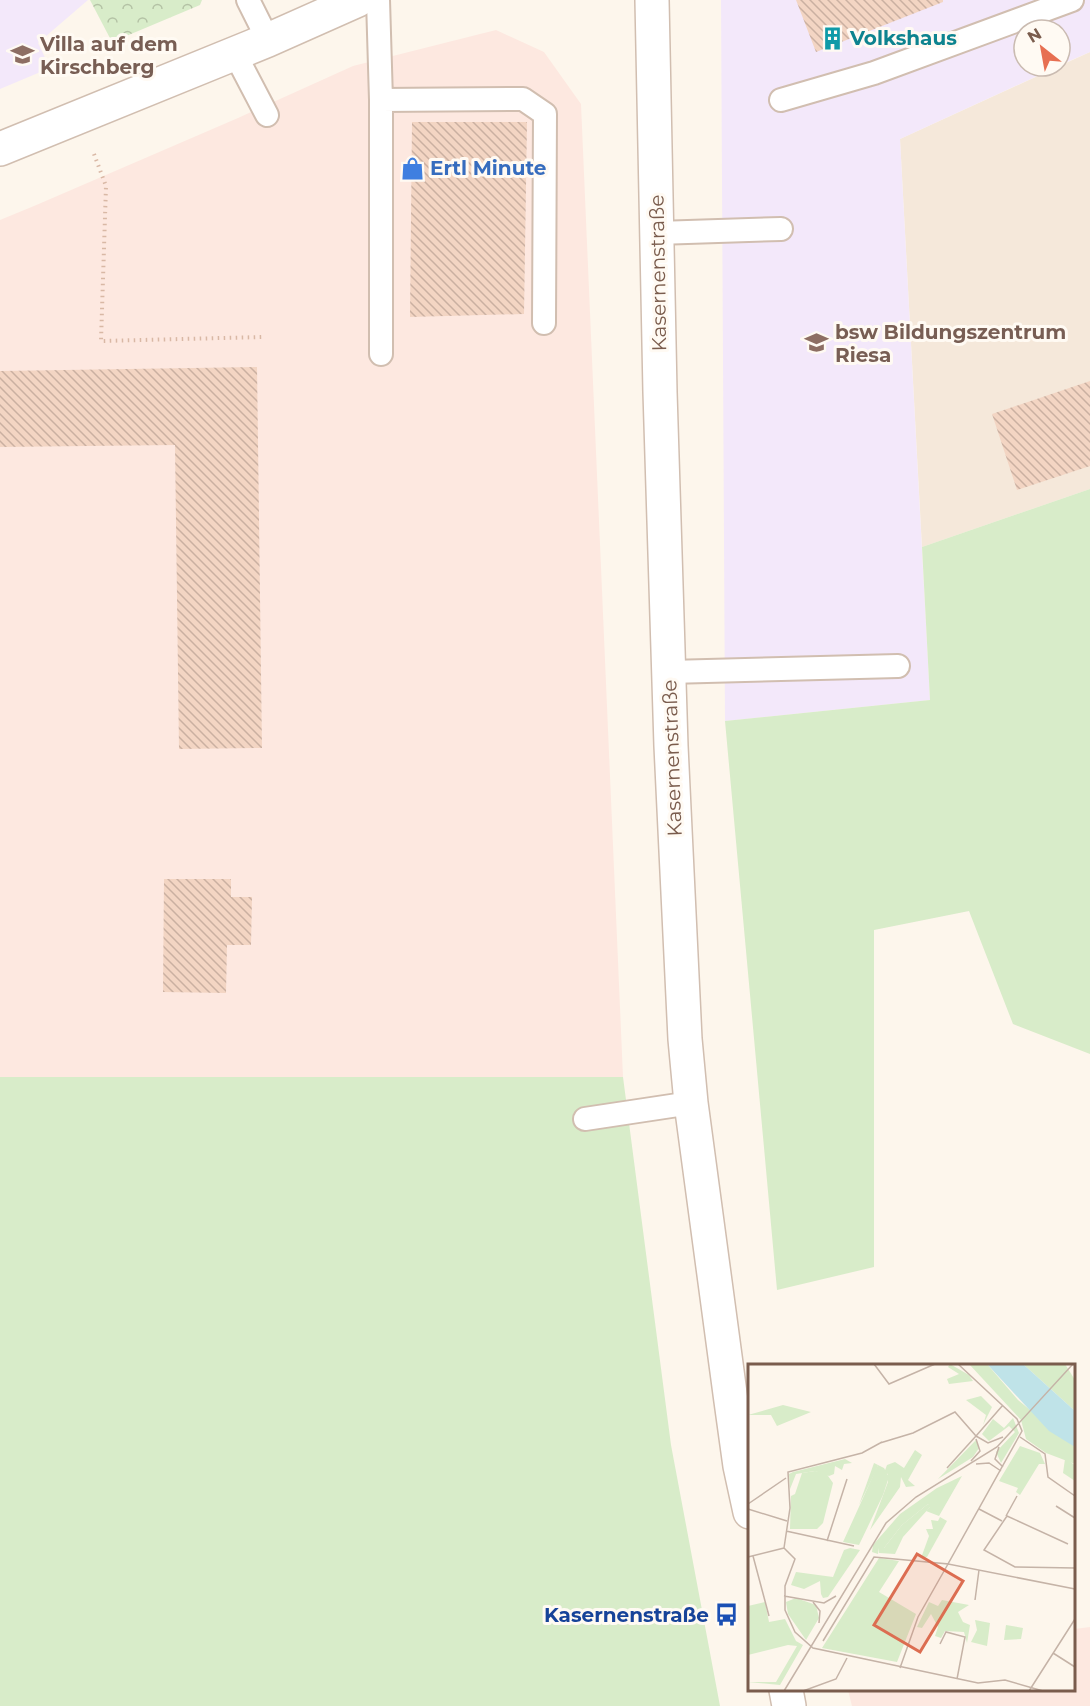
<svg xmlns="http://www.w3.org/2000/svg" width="1090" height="1706" font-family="Montserrat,sans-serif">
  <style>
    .residential { fill: #f5e8da }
    .commercial { fill: #fde8e0 }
    .education { fill: #f3e8fa }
    .green { fill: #d8ecc9 }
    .forest { fill: url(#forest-crowns) }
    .building { fill: url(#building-back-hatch) }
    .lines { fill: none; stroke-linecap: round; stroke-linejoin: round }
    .lane-casing { stroke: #d1beb0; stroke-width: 26 }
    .street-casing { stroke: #d1beb0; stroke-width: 36 }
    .path { stroke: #d9b8a5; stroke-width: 4; stroke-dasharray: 1.5 4.5; stroke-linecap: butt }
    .lane { stroke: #fff; stroke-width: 22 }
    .street { stroke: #fff; stroke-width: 33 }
    .labels { text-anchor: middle; stroke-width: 6; stroke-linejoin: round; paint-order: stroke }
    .culture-label { font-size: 20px; font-weight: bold; fill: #0d838f; stroke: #fffaf3; text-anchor: start }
    .education-label { font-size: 20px; font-weight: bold; fill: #785e54; stroke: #fffaf3; text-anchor: start }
    .shop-label { font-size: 20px; font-weight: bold; fill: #366cbe; stroke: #fffaf3; text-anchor: start }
    .street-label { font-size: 20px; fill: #7a5c4d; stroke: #fffaf3 }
    .transit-label { font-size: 20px; font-weight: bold; fill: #164399; stroke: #fffaf3; text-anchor: end }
    .inset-road { fill: none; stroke: #c5b3a7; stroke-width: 1.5 }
    .view { fill: #dc6d51; fill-opacity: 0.15; stroke: #dc6d51; stroke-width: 3 }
    .inset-edge { fill: none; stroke: #7a5c4d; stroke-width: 3 }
  </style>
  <defs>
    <pattern id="forest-crowns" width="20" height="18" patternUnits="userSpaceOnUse" patternTransform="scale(1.5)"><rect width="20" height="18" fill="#d8ecc9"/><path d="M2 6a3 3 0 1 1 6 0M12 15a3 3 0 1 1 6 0" fill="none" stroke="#b4c2a5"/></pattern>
    <pattern id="building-back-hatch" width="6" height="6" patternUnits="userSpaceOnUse" patternTransform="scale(1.5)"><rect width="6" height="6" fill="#f3d5c3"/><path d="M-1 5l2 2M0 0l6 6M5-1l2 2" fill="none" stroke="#cab0a1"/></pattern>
  </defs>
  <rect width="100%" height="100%" fill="#fdf6ec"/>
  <path class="residential" d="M1090,52V489L922,547L900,139Z"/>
  <path class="commercial" d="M496,30L544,52L581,104L623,1077H0V220L34,206L238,118L353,66Z
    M1090,1627V1706H852L848,1690H1074V1629Z"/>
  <path class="education" d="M0,0H88L38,43L50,68L0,89Z
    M721,0H1090V52L1060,65V30H1024V66H1059L900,139L930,700L725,721Z"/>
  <path class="green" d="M1090,489V1054L1013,1024L969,911L874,930V1267L777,1290L725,721L930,700L922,547Z
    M0,1077H623L671,1445L720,1706H0Z"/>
  <path class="forest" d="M90,0H202L200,5L112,42Z"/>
  <path class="building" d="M796,0H943V2L816,52Z
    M412,122H527L524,314L410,317Z
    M257,367L262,748L179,749L175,445L0,447V371Z
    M1090,381V466L1017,490L992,414Z
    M164,879H231V897H252L251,945H227L226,993L163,992Z"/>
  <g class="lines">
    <defs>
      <path id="lane" d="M248,0L268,40
        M378,0L381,100V354
        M235,54L267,115
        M381,100L523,99L545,114L544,323
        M781,100L874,73L1072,0
        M657,233L781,229
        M669,672L898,666
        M585,1119L691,1103"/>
      <path id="street" d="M652,0L660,392L671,746L685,1039L691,1103L731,1401L740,1466L750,1512
        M0,149L268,40L358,0
        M786,1690L789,1706"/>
    </defs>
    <use href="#lane" class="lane-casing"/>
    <use href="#street" class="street-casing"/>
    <path class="path" d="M94,154L106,186L101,341L263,337"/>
    <use href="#lane" class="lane"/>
    <use href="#street" class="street"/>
  </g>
  <defs>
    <symbol id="building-bare" viewBox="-9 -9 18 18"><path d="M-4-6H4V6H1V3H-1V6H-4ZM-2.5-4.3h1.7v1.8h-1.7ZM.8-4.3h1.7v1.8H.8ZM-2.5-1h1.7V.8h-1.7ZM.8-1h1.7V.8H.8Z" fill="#0f9aa8" stroke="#fffaf3" stroke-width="2.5" paint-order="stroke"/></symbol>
    <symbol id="school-bare" viewBox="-9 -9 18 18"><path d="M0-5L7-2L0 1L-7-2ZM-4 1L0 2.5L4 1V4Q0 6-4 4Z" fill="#8d6e63" stroke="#fffaf3" stroke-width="2.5" paint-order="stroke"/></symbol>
    <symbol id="shop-bare" viewBox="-9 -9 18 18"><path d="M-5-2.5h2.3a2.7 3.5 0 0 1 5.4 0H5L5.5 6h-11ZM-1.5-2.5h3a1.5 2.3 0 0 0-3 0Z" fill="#3f7fe0" stroke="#fffaf3" stroke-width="2.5" paint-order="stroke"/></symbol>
    <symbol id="university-bare" viewBox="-9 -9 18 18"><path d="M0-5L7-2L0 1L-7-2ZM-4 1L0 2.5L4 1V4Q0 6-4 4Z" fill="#8d6e63" stroke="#fffaf3" stroke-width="2.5" paint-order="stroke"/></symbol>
    <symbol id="bus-bare" viewBox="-9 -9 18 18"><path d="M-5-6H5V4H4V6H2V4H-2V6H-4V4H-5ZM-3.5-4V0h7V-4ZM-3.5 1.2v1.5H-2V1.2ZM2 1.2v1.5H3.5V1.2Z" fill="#1a4fb4" stroke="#fffaf3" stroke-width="2.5" paint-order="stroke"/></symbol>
  </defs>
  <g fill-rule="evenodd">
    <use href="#building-bare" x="816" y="22" width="33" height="33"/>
    <use href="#school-bare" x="6" y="38" width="33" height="33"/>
    <use href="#shop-bare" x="396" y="152" width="33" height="33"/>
    <use href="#university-bare" x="800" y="326" width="33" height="33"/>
    <use href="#bus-bare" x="710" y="1598" width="33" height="33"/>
  </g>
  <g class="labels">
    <g class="culture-label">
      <text x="850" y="45">Volkshaus</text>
    </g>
    <g class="education-label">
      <text x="40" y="51">Villa auf dem<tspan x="40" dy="23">Kirschberg</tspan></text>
      <text x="835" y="339">bsw Bildungszentrum<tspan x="835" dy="23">Riesa</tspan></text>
    </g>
    <g class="shop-label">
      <text x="430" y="175">Ertl Minute</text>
    </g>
    <g class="street-label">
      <text transform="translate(658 273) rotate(-91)" y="7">Kasernenstraße</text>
      <text transform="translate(672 758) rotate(-92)" y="7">Kasernenstraße</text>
    </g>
    <g class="transit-label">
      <text x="709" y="1622">Kasernenstraße</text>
    </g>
  </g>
  <g transform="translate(748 1364)">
    <rect width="327" height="327" fill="#fdf6ec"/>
    <path d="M202,0L221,11L225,17L201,20L199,15L211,10L200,3ZM221,0H239L270,36L327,83V100L298,89L278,75L273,56ZM35,41L63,48L29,62L23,51H0ZM265,54L271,69L253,99L248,88L267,68L261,62L241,77L234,70L245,55L256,64ZM228,76L231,84L225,93L190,115ZM317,95L327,101V117L315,109ZM130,101L136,104L141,113L135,131L111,181L95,178ZM67,107L78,109L85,119L75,159L69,165H42L43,132L47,130L54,109ZM180,140L183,142L155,173L147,190L131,189V184H136L154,161ZM131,194L151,197L131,228L168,250L149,298L74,284ZM48,234L68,241L71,254L58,276L40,250L38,238ZM194,236L221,241L210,248L215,258L222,261L219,279L216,268L197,267L193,274L187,272L190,263L183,250L174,264L169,263L181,238L190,242ZM17,238L21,258L37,255L48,277L55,281L32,321L0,318H28L49,282L40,281L0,291V242ZM227,256L242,259L239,282L223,278L229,266ZM258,261L275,264L273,275L256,276Z" fill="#d8ecc9"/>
    <path d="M233,32L244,43L235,61L238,51L218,36ZM167,86L174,91L160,116L167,122L158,123L153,113L152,123L122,166L140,118V110L136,109L139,101L147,98L156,104ZM97,95L104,99L96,100L94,106L87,102L86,110L81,112L67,107L48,110L42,125L41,110L45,108ZM126,99L130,101L128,107L111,141ZM214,112L191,152L178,147L182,143L180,140L154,161L136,184H131L130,190L124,188L125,181L152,150L189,124ZM192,153L199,157L179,193L173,194L181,172L178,165H185L183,156L190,157ZM102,184L112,186L80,233L75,234L73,230L72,217L56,225L43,221L48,208L85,213L96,186Z" fill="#d8ecc9"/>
    <path d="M275,0H317L327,16V47Z" fill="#d8ecc9"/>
    <path d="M272,82L292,89L297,100H291L272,131L268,128L270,124L251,117Z" fill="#d8ecc9"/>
    <path d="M239,0H275L327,47V83L301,67Z" fill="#bfe3e8"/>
    <path class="inset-road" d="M126,0L141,20L187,0M210,0L269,55L274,67L200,200L327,225M228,72L255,41M228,72L240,79L255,73M272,73L297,90L300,113L327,132M132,79L165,69L207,48L228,72L199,104M251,83L247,95L255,103M223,97L232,87L228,75M228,100L241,99L253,107M0,140L38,114M308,142L327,154M0,145L39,157M231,145L254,157M258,152L269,132M38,167L106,182M79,177L99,115M320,180L259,152L236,186L267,203L327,204M36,184L47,195L37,222V246L47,268L65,284L230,319L257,316L295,327M36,184L42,144L40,108L114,89L134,78M5,192L21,252M0,193L36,184M36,232L76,239L88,232M227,236L231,206M65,238L72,247L71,259M75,277L126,193L200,200L170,253L152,304M192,280L198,268L217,273L209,315M305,289L327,303M36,327L138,159L168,133L249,83L325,0M55,327L88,315L99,294M281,327L327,255"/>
    <path class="view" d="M169,190L215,217L172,288L126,261Z"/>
    <rect width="327" height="327" class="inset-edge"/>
  </g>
  <g transform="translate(1042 48) rotate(329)"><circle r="28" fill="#fffaf3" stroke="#cabbb1" stroke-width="1.5"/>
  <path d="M0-4.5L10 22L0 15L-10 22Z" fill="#e76f51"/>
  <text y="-9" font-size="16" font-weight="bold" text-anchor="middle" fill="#7a5c4d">N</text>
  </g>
</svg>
